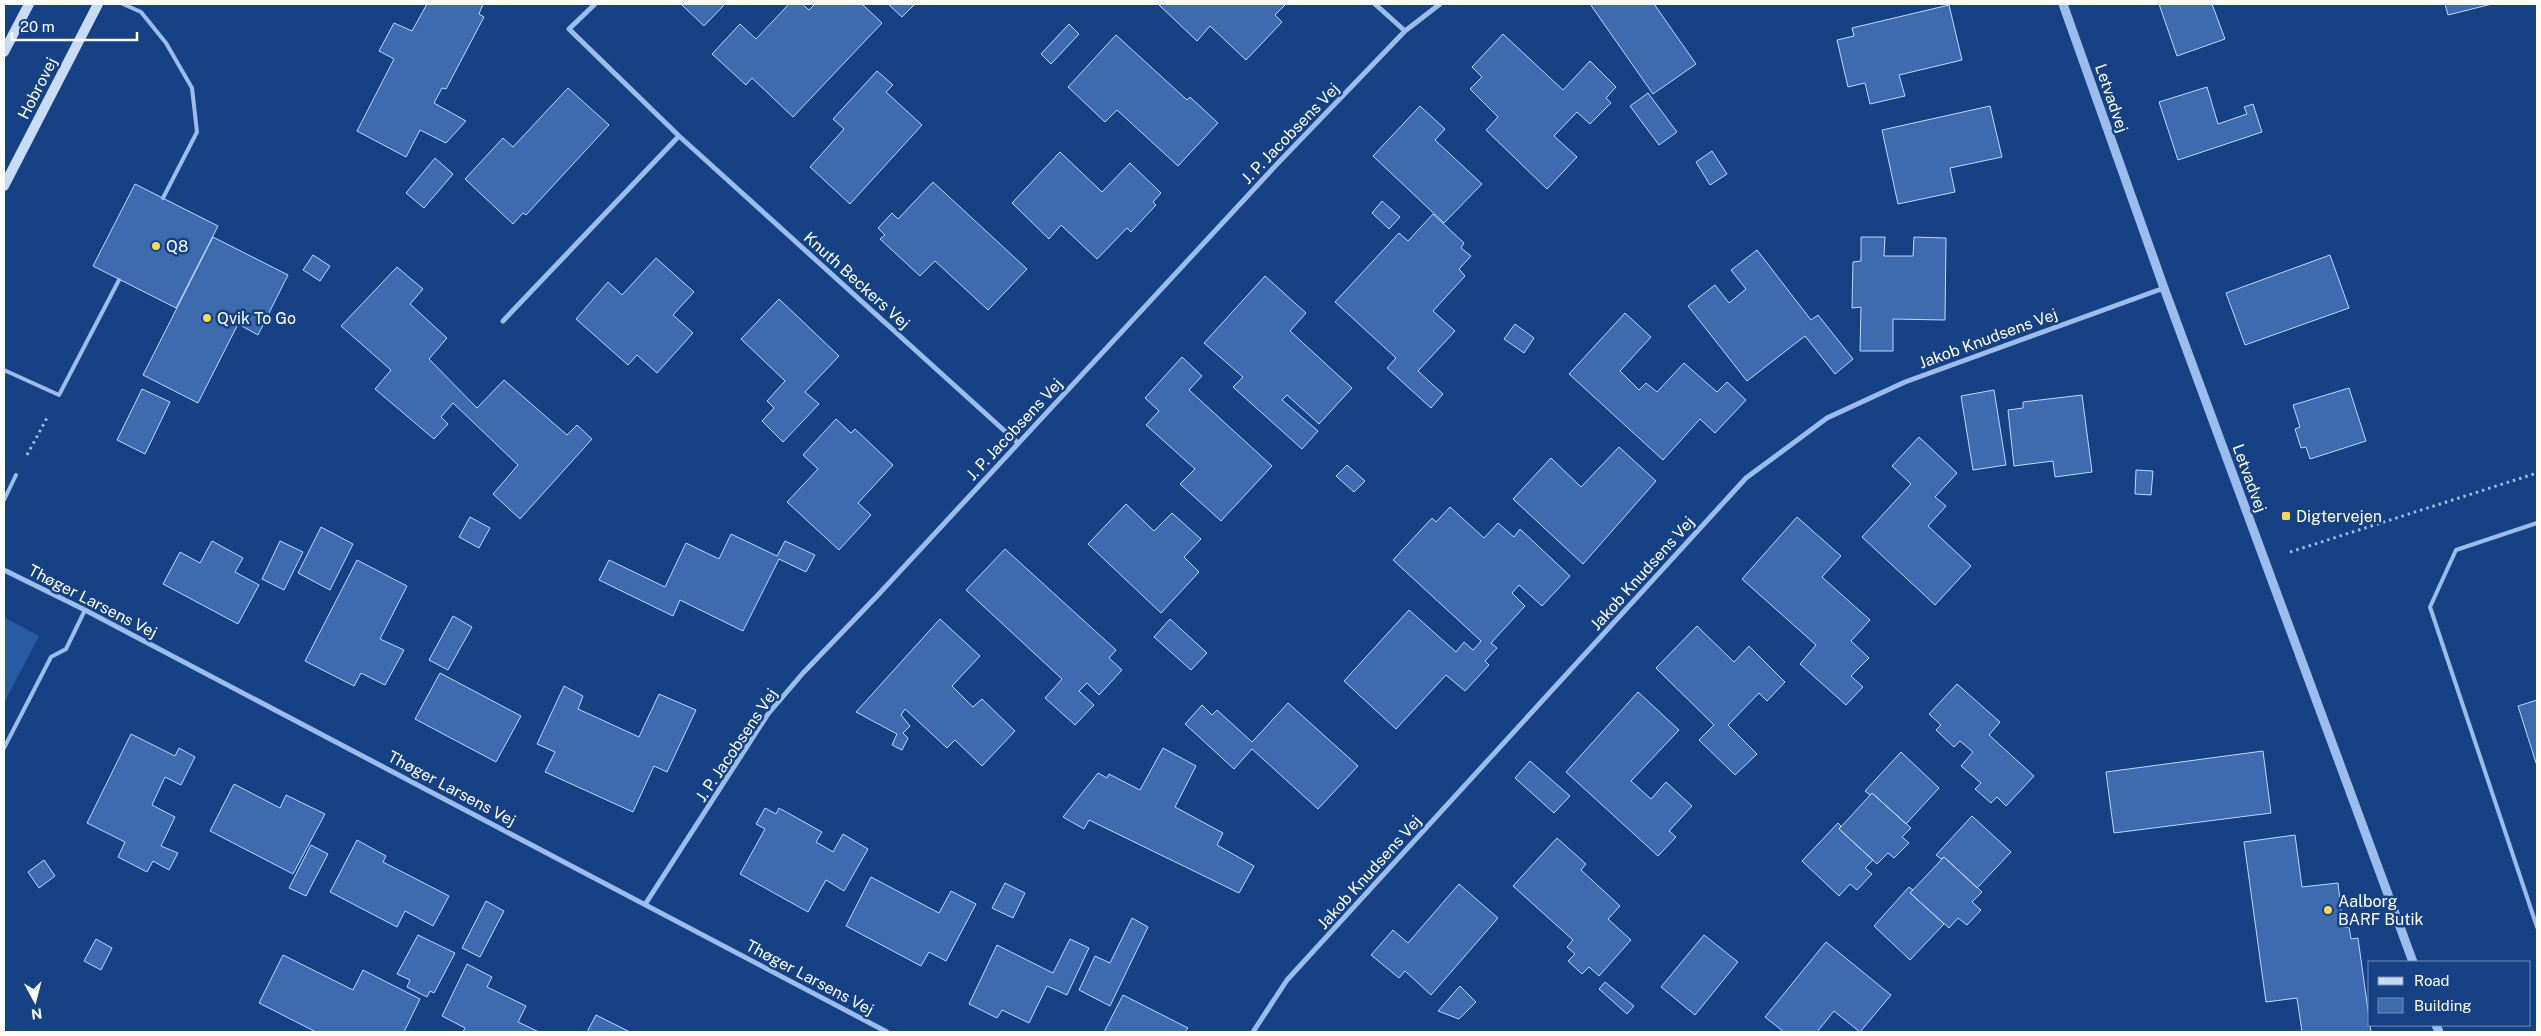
<svg xmlns="http://www.w3.org/2000/svg" width="2541" height="1036" font-family="'Public Sans',sans-serif">
  <style>
    .green { fill: #295aa4 }
    .building { fill: #3e6baf; stroke: #c0d7fa }
    .lines { fill: none; stroke-linecap: round; stroke-linejoin: round }
    .path { stroke: #9bbced; stroke-width: 3; stroke-dasharray: 2.5 4; stroke-linecap: butt }
    .service { stroke: #9bbced; stroke-width: 4 }
    .minor { stroke: #9bbced; stroke-width: 5 }
    .tertiary { stroke: #9bbced; stroke-width: 9 }
    .secondary { stroke: #c8dbf9; stroke-width: 10 }
    .poi-dot { fill: #ffd757; stroke: #164185; stroke-width: 2 }
    .labels { text-anchor: middle; stroke-width: 5; stroke-linejoin: round; paint-order: stroke }
    .street-label { font-size: 16px; fill: #fff; stroke: #164185 }
    .poi-label { font-size: 16px; fill: #fff; stroke: #164185; text-anchor: start }
  </style>
  <rect width="100%" height="100%" fill="#164185"/>
  <path class="green" d="M4,617L39,636L4,703Z"/>
  <path class="building" d="M427,4H483L479,14L484,17L446,89L442,88L434,103L466,121L446,143L420,130L406,157L357,131L394,59L379,51L394,23L412,31Z
    M681,4H725L704,26Z
    M789,4H802L809,10L815,4H862L882,23L793,117L752,78L746,85L712,54L740,24L756,39Z
    M888,4H915L902,17Z
    M1158,4H1286L1275,15L1282,22L1246,60L1210,26L1197,41Z
    M1590,4H1654L1696,64L1653,94Z
    M2159,4H2212L2225,39L2177,56Z
    M2445,4H2492L2448,15Z
    M1949,5L1962,60L1899,75L1905,96L1870,104L1865,83L1848,87L1837,40L1854,36L1852,28Z
    M1069,24L1079,34L1051,64L1041,54Z
    M1503,34L1563,90L1590,61L1616,87L1606,98L1611,103L1590,124L1577,112L1554,136L1577,157L1547,189L1486,130L1498,117L1470,89L1482,77L1472,67Z
    M1116,35L1187,100L1190,97L1218,123L1178,166L1117,110L1105,122L1068,87Z
    M877,71L893,85L886,92L922,125L850,204L810,167L844,129L833,119Z
    M2207,87L2218,124L2247,114L2244,107L2253,104L2262,132L2178,160L2159,102Z
    M568,88L609,125L526,215L523,213L513,224L465,179L503,138L513,147Z
    M1648,93L1677,132L1659,145L1630,106Z
    M1420,106L1445,129L1435,140L1482,184L1444,223L1373,156Z
    M1990,106L2002,157L1950,168L1955,192L1898,204L1882,130Z
    M1712,151L1727,174L1710,185L1696,162Z
    M1060,152L1102,192L1130,163L1161,193L1153,202L1156,205L1131,232L1127,228L1097,259L1061,225L1049,239L1012,203Z
    M435,158L453,174L424,208L406,193Z
    M933,182L1027,269L988,310L935,261L920,276L880,239L885,235L878,228L892,213L898,219Z
    M135,184L218,226L176,308L93,266Z
    M1382,201L1400,217L1389,229L1372,213Z
    M1433,214L1464,243L1461,248L1471,256L1459,269L1465,276L1433,311L1455,331L1418,371L1443,394L1431,408L1387,368L1396,358L1335,302L1399,233L1408,241Z
    M213,237L288,275L258,335L238,324L198,403L143,375Z
    M1861,237H1885L1884,256H1913L1914,237L1946,238L1945,320L1893,319V351H1860L1861,307L1852,308L1853,262L1861,261Z
    M1757,250L1811,320L1818,315L1853,359L1835,374L1805,336L1747,381L1688,306L1715,285L1729,303L1746,289L1731,270Z
    M313,255L330,266L320,281L303,270Z
    M2330,255L2349,308L2245,345L2226,293Z
    M656,258L694,292L673,315L693,333L657,373L637,355L628,365L576,319L608,282L622,295Z
    M397,267L423,289L410,304L447,338L429,359L477,408L504,380L567,435L577,425L592,439L520,519L493,494L518,465L453,403L441,417L448,424L434,439L375,389L391,370L341,326Z
    M1265,276L1306,313L1290,331L1352,388L1319,424L1287,395L1282,400L1318,431L1302,449L1233,387L1243,377L1204,343Z
    M779,299L839,356L805,392L819,404L783,442L762,421L774,408L767,401L785,381L741,339Z
    M1625,313L1651,337L1620,371L1639,390L1646,383L1657,392L1684,363L1717,392L1727,382L1746,400L1715,433L1700,419L1663,460L1569,374Z
    M1515,324L1534,338L1524,353L1504,339Z
    M1182,357L1202,376L1189,390L1272,466L1221,521L1180,484L1195,469L1146,425L1159,411L1145,398Z
    M2349,388L2366,441L2310,459L2306,447L2301,448L2295,429L2300,427L2293,405Z
    M142,389L170,402L145,454L117,440Z
    M1994,390L2006,465L1973,470L1961,396Z
    M2082,395L2092,472L2055,477L2053,461L2014,466L2008,410L2023,408V402Z
    M836,419L851,433L855,429L893,465L858,503L871,515L839,550L787,502L818,469L803,455Z
    M1919,437L1957,473L1935,497L1946,506L1928,526L1971,566L1935,605L1862,537L1911,484L1892,466Z
    M1619,447L1656,481L1583,564L1513,499L1551,458L1581,487Z
    M1347,465L1365,481L1354,492L1336,476Z
    M2136,470L2153,471L2151,495L2135,494Z
    M1126,504L1154,531L1172,513L1201,539L1184,557L1199,572L1161,613L1088,544Z
    M1450,507L1484,538L1498,523L1514,537L1520,529L1570,576L1542,606L1519,585L1512,593L1525,606L1491,643L1497,648L1485,661L1489,665L1465,691L1446,675L1396,729L1344,681L1409,610L1456,652L1464,642L1473,650L1481,641L1393,560L1432,518L1436,522Z
    M470,517L490,528L479,548L459,537Z
    M1797,517L1841,556L1822,577L1870,620L1851,641L1869,658L1851,676L1863,687L1846,705L1800,664L1816,645L1742,579Z
    M321,527L353,544L330,590L298,573Z
    M731,534L777,556L785,541L815,555L806,572L779,559L743,631L680,600L673,616L599,580L609,560L665,587L686,543L719,559Z
    M212,541L243,558L235,572L259,585L238,624L163,584L180,552L200,563Z
    M280,541L303,552L284,590L262,579Z
    M1005,549L1116,650L1109,658L1122,670L1099,695L1087,683L1079,691L1094,705L1075,725L1045,698L1062,679L966,590Z
    M357,560L407,586L380,639L404,650L385,685L361,673L354,686L305,661Z
    M453,616L472,627L448,670L429,660Z
    M940,619L980,656L952,686L973,707L982,699L1015,731L982,766L955,740L947,748L905,709L901,715L910,726L903,733L908,738L902,750L892,745L897,734L856,712Z
    M1170,619L1207,653L1191,670L1154,637Z
    M1697,626L1734,662L1749,646L1785,682L1767,701L1759,693L1728,725L1757,754L1735,775L1699,740L1714,725L1656,668Z
    M440,673L521,716L496,762L415,719Z
    M1957,684L2000,722L1989,735L2034,776L2006,806L1997,797L1991,803L1975,789L1981,783L1961,766L1973,752L1960,741L1954,747L1936,730L1941,725L1929,714Z
    M564,686L583,696L578,709L639,737L659,694L696,710L667,772L654,766L633,812L545,772L555,752L537,744Z
    M1638,692L1679,730L1631,781L1651,799L1666,782L1692,806L1669,831L1676,837L1658,856L1566,772Z
    M2537,700V766L2518,706Z
    M1288,703L1358,766L1318,809L1252,749L1234,769L1185,724L1202,705L1212,715L1217,710L1252,742Z
    M131,734L175,756L179,748L195,757L181,785L165,777L152,805L175,817L161,846L178,853L169,870L153,861L147,872L118,857L125,842L87,823Z
    M1163,748L1196,766L1175,807L1223,833L1217,845L1254,866L1239,893L1089,820L1084,829L1063,817L1098,773L1107,778L1109,774L1140,790Z
    M2263,751L2271,813L2114,833L2106,772Z
    M1901,752L1939,788L1906,824L1872,793L1870,795L1865,791Z
    M1530,761L1570,796L1554,813L1515,778Z
    M234,784L280,808L286,795L325,814L293,874L210,831Z
    M1872,793L1911,828L1902,837L1909,843L1894,858L1888,853L1877,864L1839,829Z
    M765,808L776,814L779,808L822,832L816,842L833,852L843,834L868,849L844,891L826,880L808,912L740,874L765,829L756,824Z
    M1972,816L2011,852L1977,888L1944,857L1941,859L1936,855Z
    M1838,823L1841,826L1839,829L1873,860L1865,868L1872,874L1857,890L1850,884L1839,896L1802,861Z
    M2295,835L2302,887L2338,883L2343,927H2349L2351,939L2358,938L2371,1032H2302L2297,998L2266,1002L2244,842Z
    M1557,838L1586,864L1581,870L1620,906L1608,919L1631,940L1599,976L1589,967L1582,974L1568,961L1575,954L1567,947L1573,940L1513,886Z
    M357,840L386,856L383,862L449,896L433,926L405,911L397,927L330,892Z
    M311,845L328,854L306,896L289,888Z
    M1944,857L1982,892L1972,902L1981,910L1967,925L1958,918L1949,928L1910,893Z
    M44,860L55,876L39,888L28,872Z
    M871,877L939,913L951,891L976,904L946,961L929,952L921,966L846,926Z
    M1005,883L1025,893L1013,918L992,908Z
    M1459,884L1498,918L1431,995L1405,971L1399,978L1371,955L1393,930L1408,943Z
    M1909,887L1913,890L1910,893L1944,924L1910,960L1874,926Z
    M486,901L504,911L480,957L462,948Z
    M1132,918L1148,927L1110,1006L1079,990L1095,956L1110,963Z
    M418,935L455,953L434,993L430,991L427,997L407,987L410,980L397,974Z
    M1704,935L1738,962L1695,1015L1661,987Z
    M96,939L112,948L101,970L84,961Z
    M1070,939L1089,948L1067,995L1047,986L1029,1023L1002,1010L997,1018L969,1004L997,945L1053,973Z
    M1826,942L1891,995L1860,1032L1834,1011L1817,1032H1784L1765,1017Z
    M283,955L353,990L363,970L420,999L404,1032H316L259,1003Z
    M467,964L492,977L487,987L526,1006L518,1022L539,1032H463L465,1028L442,1016Z
    M1605,982L1634,1006L1627,1014L1599,989Z
    M1460,986L1476,1002L1459,1019L1438,1011Z
    M1123,995L1188,1028L1185,1032H1104Z
    M596,1015L630,1032H587Z"/>
  <g class="lines">
    <path class="path" d="M27,455L48,416
      M2290,552L2537,473"/>
    <path class="service" d="M123,4L141,12L166,43L192,88L197,132L163,198
      M4,370L59,395L119,280
      M4,500L16,475
      M2537,523L2456,550L2430,607L2537,927
      M4,748L51,657L66,649L85,610"/>
    <path class="minor" d="M595,4L569,29L679,136L1018,443
      M1375,4L1405,31
      M503,321L679,136
      M4,570L85,610L887,1032
      M646,903L768,714L803,673L877,596L1278,163L1405,31L1440,4
      M1253,1032L1287,980L1746,478L1827,418L1905,382L2164,288"/>
    <path class="tertiary" d="M2063,4L2164,288L2413,962
      M2436,1025L2439,1032"/>
    <path class="secondary" d="M4,52L29,4
      M4,186L98,4"/>
  </g>
  <g class="poi-dot">
    <circle cx="156" cy="246" r="5"/>
    <circle cx="207" cy="318" r="5"/>
    <rect x="2281" y="511" width="10" height="10" rx="2.5"/>
    <circle cx="2328" cy="910" r="5"/>
  </g>
  <g class="labels">
    <g class="street-label">
      <text transform="translate(37 88) rotate(-63)" y="6">Hobrovej</text>
      <text transform="translate(2112 98) rotate(71)" y="6">Letvadvej</text>
      <text transform="translate(1290 133) rotate(-46)" y="6">J. P. Jacobsens Vej</text>
      <text transform="translate(857 280) rotate(42)" y="6">Knuth Beckers Vej</text>
      <text transform="translate(1988 338) rotate(-20)" y="6">Jakob Knudsens Vej</text>
      <text transform="translate(1014 429) rotate(-47)" y="6">J. P. Jacobsens Vej</text>
      <text transform="translate(2250 478) rotate(70)" y="6">Letvadvej</text>
      <text transform="translate(1642 573) rotate(-48)" y="6">Jakob Knudsens Vej</text>
      <text transform="translate(93 601) rotate(27)" y="6">Thøger Larsens Vej</text>
      <text transform="translate(736 745) rotate(-56)" y="6">J. P. Jacobsens Vej</text>
      <text transform="translate(452 788) rotate(28)" y="6">Thøger Larsens Vej</text>
      <text transform="translate(1369 872) rotate(-48)" y="6">Jakob Knudsens Vej</text>
      <text transform="translate(810 977) rotate(28)" y="6">Thøger Larsens Vej</text>
    </g>
    <g class="poi-label">
      <text x="166" y="252">Q8</text>
      <text x="217" y="324">Qvik To Go</text>
      <text x="2296" y="522">Digtervejen</text>
      <text x="2338" y="907">Aalborg<tspan x="2338" dy="18">BARF Butik</tspan></text>
    </g>
  </g>
  <rect width="2541" height="1036" fill="none" stroke="#ffffff" stroke-width="10"/>
  <rect x="2368" y="961" width="162" height="65" fill="#164185" stroke="#738db6"/>
  <rect x="2378" y="977" width="25" height="8" fill="#c8dbf9" stroke="#738db6"/>
  <text x="2414" y="986" font-size="15" fill="#ffffff">Road</text>
  <rect x="2378" y="998" width="25" height="15" fill="#3e6baf" stroke="#738db6"/>
  <text x="2414" y="1011" font-size="15" fill="#ffffff">Building</text>
  <g transform="translate(35 1001) rotate(173)" stroke="#164185" stroke-width="4" paint-order="stroke">
  <path d="M0-4L9 19L0 12L-9 19Z" fill="#ffffff"/>
  <text y="-8" font-size="14" font-weight="bold" text-anchor="middle" fill="#ffffff">N</text>
  </g>
  <path d="M12 32v8h125v-8" fill="none" stroke="#ffffff" stroke-width="2.5"/>
  <text x="20" y="32" font-size="15" fill="#ffffff" stroke="#164185" stroke-width="4" paint-order="stroke">20 m</text>
</svg>
